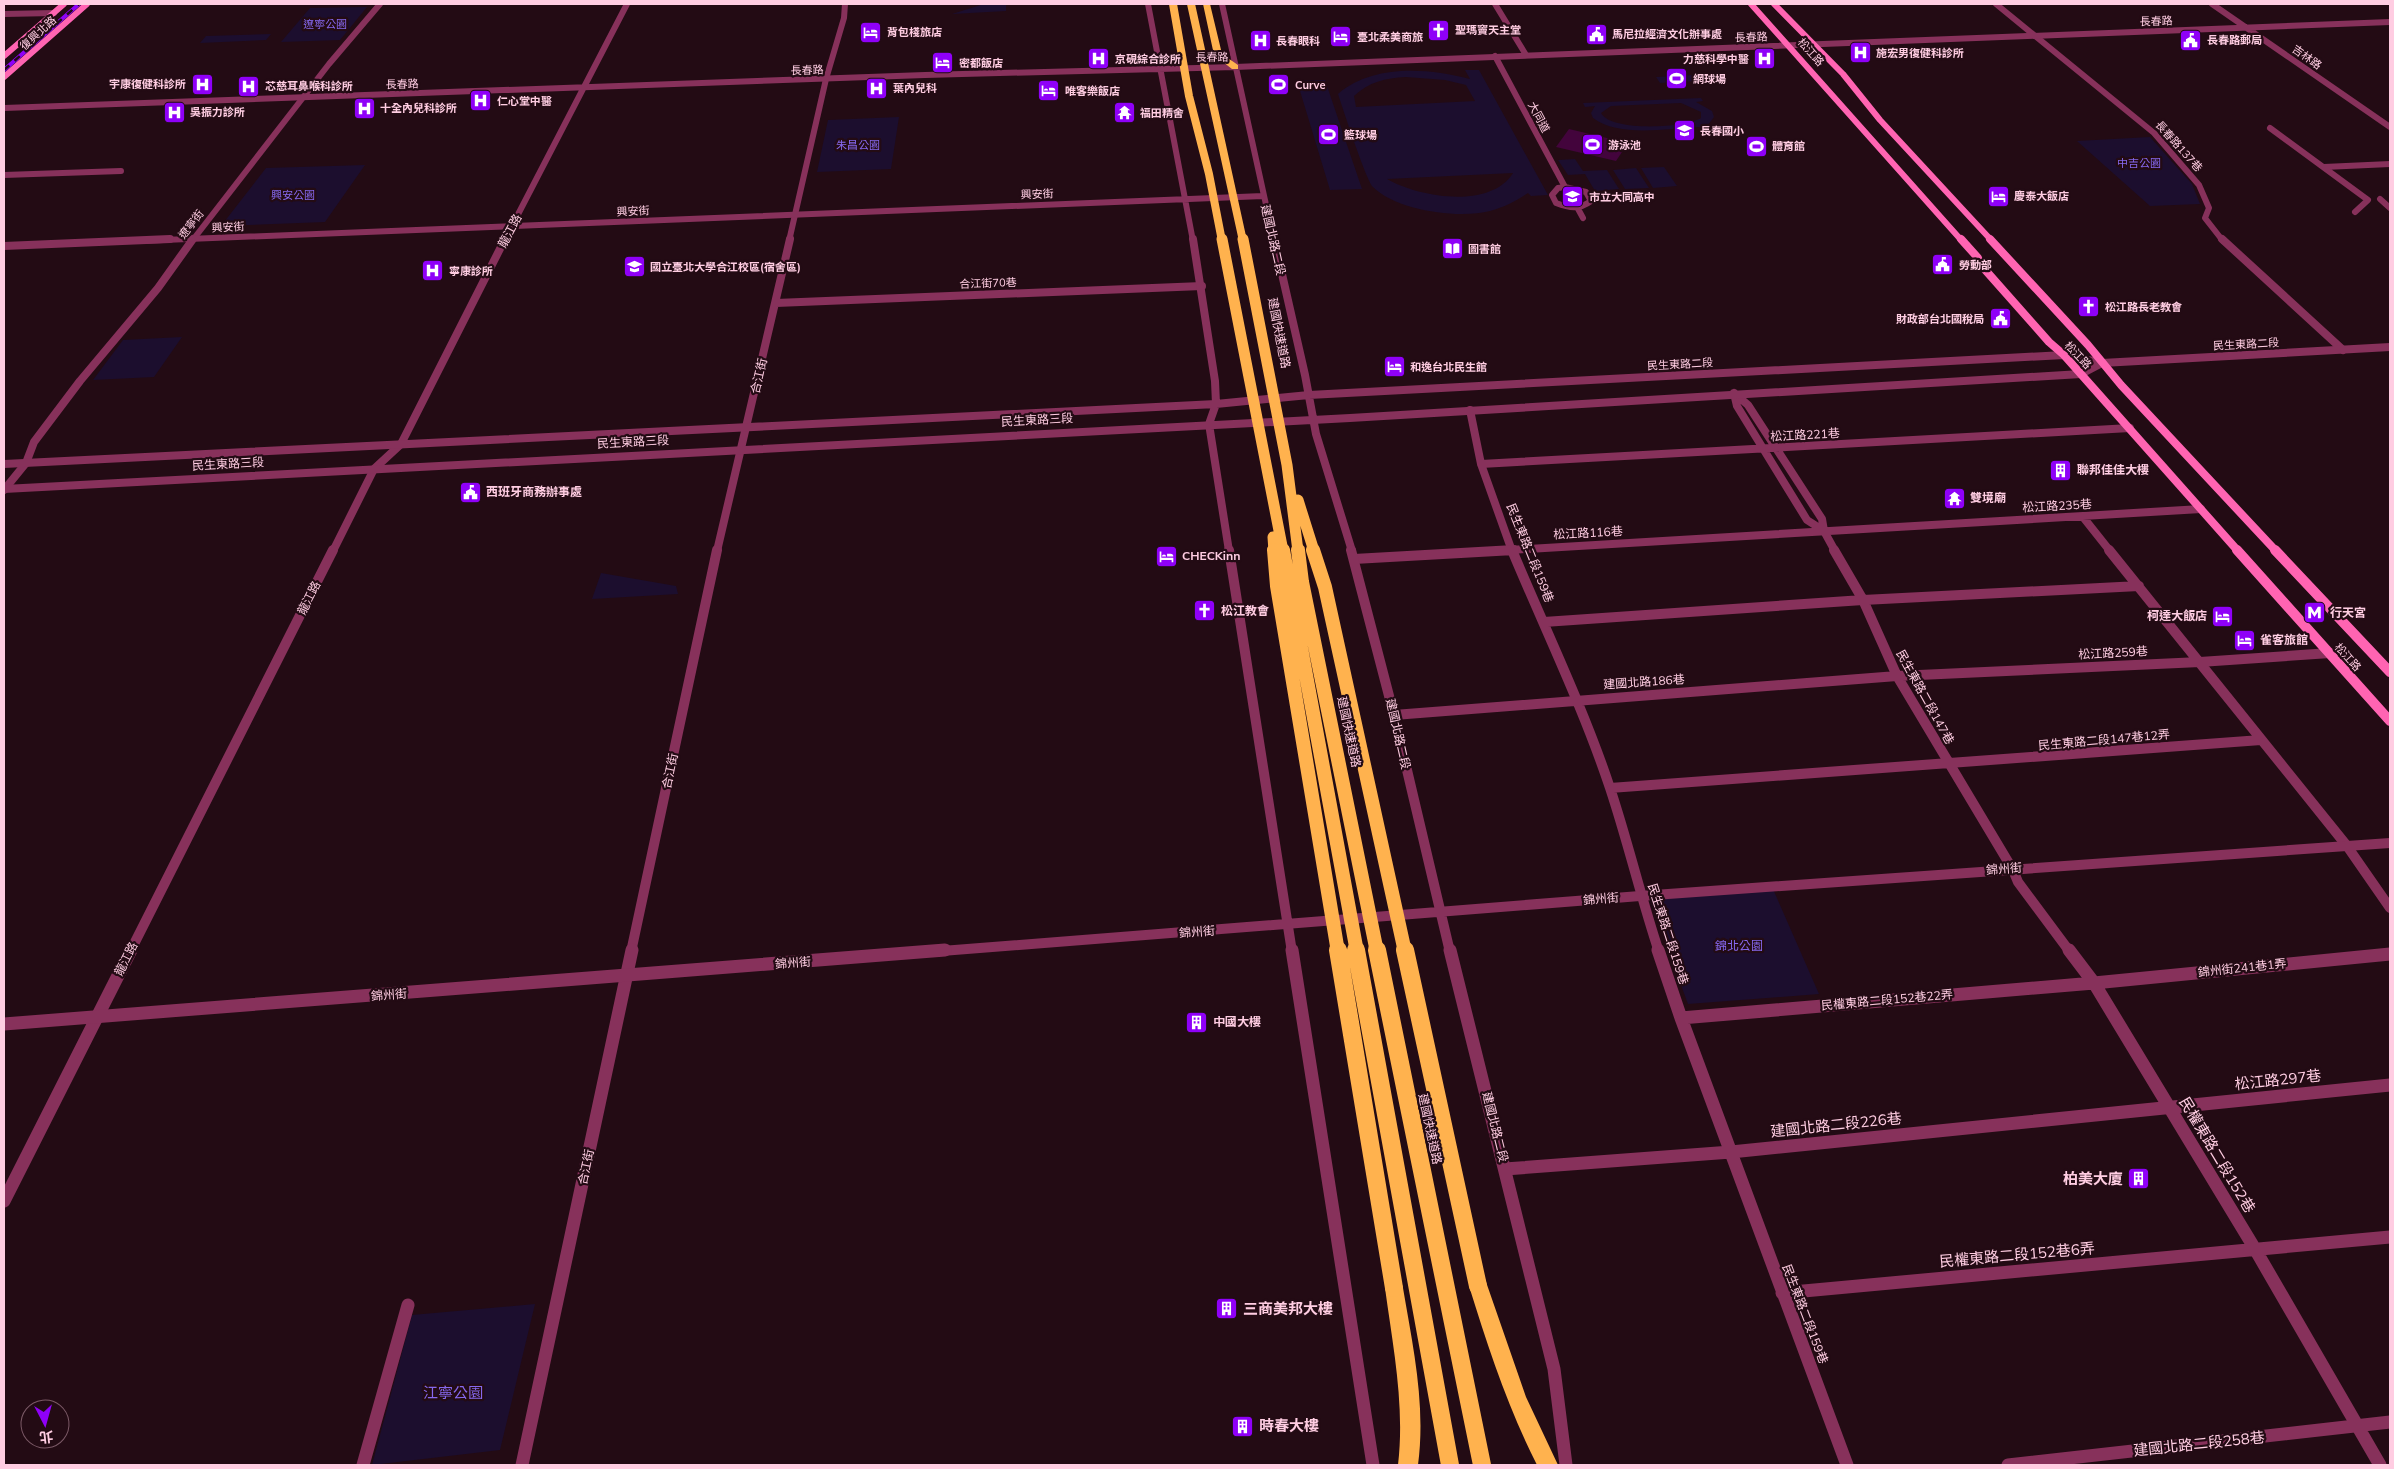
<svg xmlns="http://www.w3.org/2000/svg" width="2394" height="1469" font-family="Mulish,'Noto Sans TC',sans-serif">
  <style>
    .green { fill: #1c0e2e; fill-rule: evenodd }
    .water { fill: #43043c }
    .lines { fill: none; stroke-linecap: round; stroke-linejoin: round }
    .minor-far3 { stroke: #87315b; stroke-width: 6 }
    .minor-far2 { stroke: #87315b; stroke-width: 8 }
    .minor-far1 { stroke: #87315b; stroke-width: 10 }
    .minor { stroke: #87315b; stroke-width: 13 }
    .tertiary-far3 { stroke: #87315b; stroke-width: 6 }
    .tertiary-far2 { stroke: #87315b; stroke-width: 8 }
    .tertiary-far1 { stroke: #87315b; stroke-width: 10 }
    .tertiary { stroke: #87315b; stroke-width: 13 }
    .secondary-far2 { stroke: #ff64b2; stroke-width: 6 }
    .secondary-far1 { stroke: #ff64b2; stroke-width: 8 }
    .secondary { stroke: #ff64b2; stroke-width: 10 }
    .trunk { fill: #ffb24e; fill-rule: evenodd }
    .rail-casing { stroke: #8f00f8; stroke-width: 4 }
    .rail { stroke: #230b14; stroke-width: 2.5; stroke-dasharray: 7; stroke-linecap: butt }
    .trunk-bridge-far3 { stroke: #ffb24e; stroke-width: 8 }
    .trunk-bridge-far2 { stroke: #ffb24e; stroke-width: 11 }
    .trunk-bridge-far1 { stroke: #ffb24e; stroke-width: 14 }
    .trunk-bridge { stroke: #ffb24e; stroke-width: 18 }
    .labels { text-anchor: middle; stroke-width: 4.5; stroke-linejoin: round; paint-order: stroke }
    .far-street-label { font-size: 11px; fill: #ffcde2; stroke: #230b14 }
    .far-park-label { font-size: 11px; fill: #8668ee; stroke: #230b14 }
    .far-poi-label { font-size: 11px; font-weight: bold; fill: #ffcde2; stroke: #230b14; text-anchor: start }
    .street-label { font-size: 12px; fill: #ffcde2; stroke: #230b14 }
    .poi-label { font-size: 12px; font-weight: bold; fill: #ffcde2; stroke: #230b14; text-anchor: start }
    .park-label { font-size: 12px; fill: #8668ee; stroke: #230b14 }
    .near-street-label { font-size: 15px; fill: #ffcde2; stroke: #230b14 }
    .near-poi-label { font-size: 15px; font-weight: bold; fill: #ffcde2; stroke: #230b14; text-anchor: start }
    .near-park-label { font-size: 15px; fill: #8668ee; stroke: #230b14 }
  </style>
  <rect width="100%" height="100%" fill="#230b14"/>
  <path class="green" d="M984,4H1006V11L952,14Z
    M367,7L340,40L281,42L310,8Z
    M271,34L266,40L200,43L206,36Z
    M1465,70H1479L1548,195L1531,196L1528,193C1516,201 1505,207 1490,211C1459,219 1397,211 1373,187C1366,180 1343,109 1338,94C1373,64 1427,68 1470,79ZM1406,77L1445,80L1466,85L1475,101L1356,107L1354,96C1369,82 1385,78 1406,77ZM1513,173C1490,210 1418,197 1387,179Z
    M1693,75L1698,81L1660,83L1656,77Z
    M1325,80L1362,189L1330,190L1297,81Z
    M1701,98L1703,101L1696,102L1712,111L1714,117L1708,125L1700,127C1668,128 1619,138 1593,118L1591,113L1595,106L1585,107L1583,103ZM1681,103L1701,112V118C1685,128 1611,132 1601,113L1611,106Z
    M899,117L891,169L817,172L828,120Z
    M2150,137L2192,184L2200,204L2150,206L2077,141Z
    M1575,159L1583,171L1607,170L1619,189L1595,191L1585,174L1568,175L1558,160Z
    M365,165L325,222L221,226L266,168Z
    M1664,167L1677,186L1653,188L1641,168Z
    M1636,168L1649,188L1625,189L1613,170Z
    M182,337L154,377L93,380L123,340Z
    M601,573L676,586L678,594L592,599Z
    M1773,889L1819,994L1688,1004L1649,898Z
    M535,1304L500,1450L372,1465L412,1315Z"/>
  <path class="water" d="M1569,129L1628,143L1616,161L1556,147Z"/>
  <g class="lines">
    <path class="minor-far3" d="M1495,4L1526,55
      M1996,4L2154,133L2199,185L2209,208L2205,218L2223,241
      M4,14L54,13
      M1495,56L1565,187
      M2270,128L2368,200L2355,212
      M2324,167L2390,164
      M4,175L121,171
      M1565,187L1586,192L1591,201C1579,210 1569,208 1556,203L1552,195L1558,188Z
      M2380,199L2390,208
      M1577,207L1583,218
      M192,241L329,64L380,4
      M505,241L512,226
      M789,241L826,79L844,18L845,4"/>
    <path class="minor-far2" d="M2222,239L2343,350
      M776,303L1202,286
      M1734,393L1748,405L1822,519L1824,531L1835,551
      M1734,393L1737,406L1807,520L1824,531
      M1470,410L1481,464L1512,551
      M1481,464L2130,428
      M4,490L26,463L34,442L80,381L158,288L193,239
      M2083,517L2110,551
      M333,551L374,469L401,444L505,239
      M717,551L790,239
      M1493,551L2201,509"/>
    <path class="minor-far1" d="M1512,550C1545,629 1583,707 1610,788C1628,842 1641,898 1659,952
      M1834,550L1863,600L1897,676L2013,870L2018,882L2070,952
      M2109,550L2347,846L2390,908
      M1354,559L1514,550
      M1544,622L1863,600L2139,586
      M1394,715L1897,676L2200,662L2330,653
      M1610,788L2261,740
      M130,952L333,550
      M631,952L717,550"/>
    <path class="minor" d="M1658,950L1681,1018L1847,1465
      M2069,950L2094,983L2255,1249L2380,1465
      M1681,1018L2094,983L2390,954
      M1505,1169L1731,1152L2390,1085
      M4,1201L131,950
      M1782,1293L2390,1237
      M363,1465L408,1305
      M522,1465L632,950
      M2008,1465L2390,1422"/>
    <path class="tertiary-far3" d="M1148,4L1193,241
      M1222,4L1274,241
      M2212,4L2390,127
      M4,108L925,75L1235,67L2390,22
      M512,226L627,4
      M139,241L1263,196"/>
    <path class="tertiary-far2" d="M1193,239L1215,381L1216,404L1209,424L1229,551
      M1274,239L1305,375L1316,434L1352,551
      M4,246L170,239
      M4,464L1216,404L1309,395L2064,355L2102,363L2390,347
      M4,489L1350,418L2081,374L2102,363"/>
    <path class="tertiary-far1" d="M1229,550L1292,952
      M1351,550L1394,715L1450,952
      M929,952L1640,896L2390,843"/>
    <path class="tertiary" d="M1292,950L1373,1465
      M1450,950L1554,1369L1566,1465
      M4,1024L945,950"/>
    <path class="secondary-far2" d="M1751,4L1962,241
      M1774,4L1843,74L1880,120L1992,241
      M4,56L64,4
      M4,77L87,4"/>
    <path class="secondary-far1" d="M1961,239L1978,258L1980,264L2049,342L2064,355L2238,551
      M1990,239L2088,345L2121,385L2276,551"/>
    <path class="secondary" d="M2237,550L2390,721
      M2275,550L2390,672"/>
    <path class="trunk" d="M1203,4H1210L1222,54L1238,65V69H1232L1214,55Z
      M1478,1277L1485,1279L1526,1397L1558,1465H1537C1508,1408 1488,1347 1469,1286L1471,1279Z
      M1394,1279L1401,1281L1403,1288C1413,1347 1426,1405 1418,1465H1398C1405,1405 1393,1347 1385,1288L1387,1281Z"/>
    <defs>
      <path id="rail" d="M4,70L79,4"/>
    </defs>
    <use href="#rail" class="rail-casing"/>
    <use href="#rail" class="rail"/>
    <path class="trunk-bridge-far3" d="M1173,4L1189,96L1209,174L1222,241
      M1191,4L1243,241"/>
    <path class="trunk-bridge-far2" d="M1222,239L1283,551
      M1243,239L1287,465L1298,551
      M1298,500L1314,551
      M1273,537L1274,551"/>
    <path class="trunk-bridge-far1" d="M1274,550L1277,586L1338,952
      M1283,550L1357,952
      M1298,550L1302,582L1377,952
      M1313,550L1325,587L1405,952"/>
    <path class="trunk-bridge" d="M1338,950L1394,1288
      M1356,950L1450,1465
      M1377,950L1482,1465
      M1405,950L1478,1286"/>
  </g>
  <defs>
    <symbol id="church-square" viewBox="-11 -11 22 22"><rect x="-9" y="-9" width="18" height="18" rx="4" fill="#8f00f8" stroke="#230b14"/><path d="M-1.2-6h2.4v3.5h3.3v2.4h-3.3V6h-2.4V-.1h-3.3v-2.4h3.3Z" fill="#fff"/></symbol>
    <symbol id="hotel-square" viewBox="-11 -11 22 22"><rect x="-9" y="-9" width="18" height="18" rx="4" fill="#8f00f8" stroke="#230b14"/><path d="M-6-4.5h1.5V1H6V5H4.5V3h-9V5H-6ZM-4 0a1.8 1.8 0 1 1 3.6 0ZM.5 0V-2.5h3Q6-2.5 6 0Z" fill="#fff"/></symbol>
    <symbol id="civic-square" viewBox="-11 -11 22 22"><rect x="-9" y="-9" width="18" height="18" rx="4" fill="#8f00f8" stroke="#230b14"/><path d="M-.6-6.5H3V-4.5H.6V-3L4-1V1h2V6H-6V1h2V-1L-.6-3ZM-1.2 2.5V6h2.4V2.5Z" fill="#fff"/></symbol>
    <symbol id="hospital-square" viewBox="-11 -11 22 22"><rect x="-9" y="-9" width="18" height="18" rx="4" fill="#8f00f8" stroke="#230b14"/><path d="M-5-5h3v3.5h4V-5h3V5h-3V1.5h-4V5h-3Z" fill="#fff"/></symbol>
    <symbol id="stadium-square" viewBox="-11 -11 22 22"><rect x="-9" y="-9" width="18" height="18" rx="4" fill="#8f00f8" stroke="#230b14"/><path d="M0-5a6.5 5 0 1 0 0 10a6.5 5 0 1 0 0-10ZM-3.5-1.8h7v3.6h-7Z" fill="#fff"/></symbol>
    <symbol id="temple-square" viewBox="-11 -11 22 22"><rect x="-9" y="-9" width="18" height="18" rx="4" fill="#8f00f8" stroke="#230b14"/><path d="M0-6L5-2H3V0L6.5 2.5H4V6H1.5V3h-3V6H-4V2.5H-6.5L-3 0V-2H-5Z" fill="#fff"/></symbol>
    <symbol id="school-square" viewBox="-11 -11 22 22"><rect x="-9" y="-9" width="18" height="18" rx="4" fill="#8f00f8" stroke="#230b14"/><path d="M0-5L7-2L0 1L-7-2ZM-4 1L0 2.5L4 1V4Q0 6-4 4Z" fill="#fff"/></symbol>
    <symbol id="library-square" viewBox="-11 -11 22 22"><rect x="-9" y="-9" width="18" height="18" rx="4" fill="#8f00f8" stroke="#230b14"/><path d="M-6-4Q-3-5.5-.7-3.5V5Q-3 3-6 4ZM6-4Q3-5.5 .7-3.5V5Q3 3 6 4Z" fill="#fff"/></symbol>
    <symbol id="university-square" viewBox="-11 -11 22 22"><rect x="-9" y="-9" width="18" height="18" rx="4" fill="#8f00f8" stroke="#230b14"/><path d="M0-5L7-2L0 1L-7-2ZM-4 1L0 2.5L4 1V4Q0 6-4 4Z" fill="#fff"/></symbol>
    <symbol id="building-square" viewBox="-11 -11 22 22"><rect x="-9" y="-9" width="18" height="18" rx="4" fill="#8f00f8" stroke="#230b14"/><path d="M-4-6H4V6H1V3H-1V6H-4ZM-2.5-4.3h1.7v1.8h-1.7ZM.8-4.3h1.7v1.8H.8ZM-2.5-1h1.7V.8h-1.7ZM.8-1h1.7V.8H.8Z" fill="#fff"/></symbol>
    <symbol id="metro-square" viewBox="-11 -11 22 22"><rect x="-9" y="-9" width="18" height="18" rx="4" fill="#8f00f8" stroke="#230b14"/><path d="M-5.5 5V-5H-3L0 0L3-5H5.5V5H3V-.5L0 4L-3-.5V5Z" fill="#fff"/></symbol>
  </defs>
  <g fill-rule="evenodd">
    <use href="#church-square" x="1426" y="18" width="25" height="25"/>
    <use href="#hotel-square" x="858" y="20" width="25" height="25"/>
    <use href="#civic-square" x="1584" y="22" width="25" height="25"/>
    <use href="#hotel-square" x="1328" y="24" width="25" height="25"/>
    <use href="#civic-square" x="2178" y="28" width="25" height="25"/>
    <use href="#hospital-square" x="1248" y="28" width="25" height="25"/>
    <use href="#hospital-square" x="1848" y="40" width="25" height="25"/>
    <use href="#hospital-square" x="1086" y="46" width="25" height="25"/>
    <use href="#hospital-square" x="1752" y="46" width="25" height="25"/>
    <use href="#hotel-square" x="930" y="50" width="25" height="25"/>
    <use href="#stadium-square" x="1664" y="66" width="25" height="25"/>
    <use href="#hospital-square" x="190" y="72" width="25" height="25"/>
    <use href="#stadium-square" x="1266" y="72" width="25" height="25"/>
    <use href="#hospital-square" x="236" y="74" width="25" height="25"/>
    <use href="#hospital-square" x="864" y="76" width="25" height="25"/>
    <use href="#hotel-square" x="1036" y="78" width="25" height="25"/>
    <use href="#hospital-square" x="468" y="88" width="25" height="25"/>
    <use href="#hospital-square" x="352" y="96" width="25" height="25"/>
    <use href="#hospital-square" x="162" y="100" width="25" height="25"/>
    <use href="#temple-square" x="1112" y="100" width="25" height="25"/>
    <use href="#school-square" x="1672" y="118" width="25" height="25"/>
    <use href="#stadium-square" x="1316" y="122" width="25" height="25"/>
    <use href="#stadium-square" x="1580" y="132" width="25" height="25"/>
    <use href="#stadium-square" x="1744" y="134" width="25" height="25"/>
    <use href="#hotel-square" x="1986" y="184" width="25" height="25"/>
    <use href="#school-square" x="1560" y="184" width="25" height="25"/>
    <use href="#library-square" x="1440" y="236" width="25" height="25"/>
    <use href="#civic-square" x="1930" y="252" width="25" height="25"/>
    <use href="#university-square" x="622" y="254" width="25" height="25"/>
    <use href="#hospital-square" x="420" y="258" width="25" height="25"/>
    <use href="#church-square" x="2076" y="294" width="25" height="25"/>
    <use href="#civic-square" x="1988" y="306" width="25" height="25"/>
    <use href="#hotel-square" x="1382" y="354" width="25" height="25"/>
    <use href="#building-square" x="2048" y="458" width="25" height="25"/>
    <use href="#civic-square" x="458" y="480" width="25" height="25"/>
    <use href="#temple-square" x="1942" y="486" width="25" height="25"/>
    <use href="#hotel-square" x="1154" y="544" width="25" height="25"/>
    <use href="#church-square" x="1192" y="598" width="25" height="25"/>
    <use href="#metro-square" x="2302" y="600" width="25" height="25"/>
    <use href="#hotel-square" x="2210" y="604" width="25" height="25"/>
    <use href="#hotel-square" x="2232" y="628" width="25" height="25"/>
    <use href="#building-square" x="1184" y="1010" width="25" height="25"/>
    <use href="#building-square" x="2126" y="1166" width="25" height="25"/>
    <use href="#building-square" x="1214" y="1296" width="25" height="25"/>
    <use href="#building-square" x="1230" y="1414" width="25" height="25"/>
  </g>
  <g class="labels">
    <g class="far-street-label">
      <text transform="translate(2156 21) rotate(-2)" y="4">長春路</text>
      <text transform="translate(38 33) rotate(-42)" y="4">復興北路</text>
      <text transform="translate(1751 37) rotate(-2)" y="4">長春路</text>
      <text transform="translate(1811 52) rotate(48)" y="4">松江路</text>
      <text transform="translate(1212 57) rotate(-1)" y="4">長春路</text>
      <text transform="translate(2307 57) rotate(35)" y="4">吉林路</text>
      <text transform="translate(807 70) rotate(-2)" y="4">長春路</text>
      <text transform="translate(402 84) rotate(-2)" y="4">長春路</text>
      <text transform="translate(1539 117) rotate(62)" y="4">大同道</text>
      <text transform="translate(2179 146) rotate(48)" y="4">長春路137巷</text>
      <text transform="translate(1037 194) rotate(-2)" y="4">興安街</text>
      <text transform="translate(633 211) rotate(-3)" y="4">興安街</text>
      <text transform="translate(191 224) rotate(-52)" y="4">遼寧街</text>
      <text transform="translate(228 227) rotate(-3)" y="4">興安街</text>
      <text transform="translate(988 283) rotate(-2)" y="4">合江街70巷</text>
      <text transform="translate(2246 344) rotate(-3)" y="4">民生東路二段</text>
      <text transform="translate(2078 355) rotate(46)" y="4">松江路</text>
      <text transform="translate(1680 364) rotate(-3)" y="4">民生東路二段</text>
      <text transform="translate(2348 657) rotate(48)" y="4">松江路</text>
    </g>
    <g class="far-park-label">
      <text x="325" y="28">遼寧公園</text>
      <text x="858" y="149">朱昌公園</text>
      <text x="2139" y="167">中吉公園</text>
      <text x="293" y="199">興安公園</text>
    </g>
    <g class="far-poi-label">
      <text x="1455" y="34">聖瑪竇天主堂</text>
      <text x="887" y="36">背包棧旅店</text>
      <text x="1612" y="38">馬尼拉經濟文化辦事處</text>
      <text x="1357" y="41">臺北柔美商旅</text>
      <text x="2207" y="44">長春路郵局</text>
      <text x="1276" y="45">長春眼科</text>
      <text x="1876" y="57">施宏男復健科診所</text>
      <text x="1115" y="63">京硯綜合診所</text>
      <text x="1749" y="63" text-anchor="end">力慈科學中醫</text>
      <text x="959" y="67">密都飯店</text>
      <text x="1693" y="83">網球場</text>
      <text x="186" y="88" text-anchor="end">宇康復健科診所</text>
      <text x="1295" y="89">Curve</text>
      <text x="265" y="90">芯慈耳鼻喉科診所</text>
      <text x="893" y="92">葉內兒科</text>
      <text x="1065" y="95">唯客樂飯店</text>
      <text x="497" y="105">仁心堂中醫</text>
      <text x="380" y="112">十全內兒科診所</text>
      <text x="190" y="116">吳振力診所</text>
      <text x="1140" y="117">福田精舍</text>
      <text x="1700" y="135">長春國小</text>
      <text x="1344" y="139">籃球場</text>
      <text x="1608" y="149">游泳池</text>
      <text x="1772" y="150">體育館</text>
      <text x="2014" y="200">慶泰大飯店</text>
      <text x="1589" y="201">市立大同高中</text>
      <text x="1468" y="253">圖書館</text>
      <text x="1959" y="269">勞動部</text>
      <text x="650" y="271">國立臺北大學合江校區(宿舍區)</text>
      <text x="449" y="275">寧康診所</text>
      <text x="2105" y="311">松江路長老教會</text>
      <text x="1984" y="323" text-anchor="end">財政部台北國稅局</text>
      <text x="1410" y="371">和逸台北民生館</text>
    </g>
    <g class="street-label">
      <text transform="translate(510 231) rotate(-62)" y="4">龍江路</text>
      <text transform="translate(1273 240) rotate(77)" y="4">建國北路二段</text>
      <text transform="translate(1279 333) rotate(79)" y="4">建國快速道路</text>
      <text transform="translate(759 376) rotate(-77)" y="4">合江街</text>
      <text transform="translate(1037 420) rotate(-3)" y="4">民生東路三段</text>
      <text transform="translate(1805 435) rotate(-3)" y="4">松江路221巷</text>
      <text transform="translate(633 442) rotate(-3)" y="4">民生東路三段</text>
      <text transform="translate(228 464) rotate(-3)" y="4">民生東路三段</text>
      <text transform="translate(2057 506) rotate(-3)" y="4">松江路235巷</text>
      <text transform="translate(1588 533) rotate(-3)" y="4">松江路116巷</text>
      <text transform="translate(1530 553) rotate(68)" y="4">民生東路二段159巷</text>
      <text transform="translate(309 598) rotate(-63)" y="4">龍江路</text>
      <text transform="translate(2113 653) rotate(-3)" y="4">松江路259巷</text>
      <text transform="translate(1644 682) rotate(-4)" y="4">建國北路186巷</text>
      <text transform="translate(1925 697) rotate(61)" y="4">民生東路二段147巷</text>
      <text transform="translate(1349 732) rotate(78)" y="4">建國快速道路</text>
      <text transform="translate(1398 734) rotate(77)" y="4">建國北路二段</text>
      <text transform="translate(2104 740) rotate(-5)" y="4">民生東路二段147巷12弄</text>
      <text transform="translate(670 771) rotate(-78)" y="4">合江街</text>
      <text transform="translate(2004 869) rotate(-4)" y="4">錦州街</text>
      <text transform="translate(1601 899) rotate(-5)" y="4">錦州街</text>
      <text transform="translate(1197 932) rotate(-4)" y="4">錦州街</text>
      <text transform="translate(1668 934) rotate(72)" y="4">民生東路二段159巷</text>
      <text transform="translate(126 959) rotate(-63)" y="4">龍江路</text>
      <text transform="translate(793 963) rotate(-4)" y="4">錦州街</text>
      <text transform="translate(2242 968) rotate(-6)" y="4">錦州街241巷1弄</text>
      <text transform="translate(389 995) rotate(-4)" y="4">錦州街</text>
      <text transform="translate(1887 1000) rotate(-5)" y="4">民權東路二段152巷22弄</text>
      <text transform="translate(1495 1127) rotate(76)" y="4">建國北路二段</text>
      <text transform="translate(1430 1129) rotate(78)" y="4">建國快速道路</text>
      <text transform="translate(586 1167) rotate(-78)" y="4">合江街</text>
      <text transform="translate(1805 1314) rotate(69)" y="4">民生東路二段159巷</text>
    </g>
    <g class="poi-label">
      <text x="2077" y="474">聯邦佳佳大樓</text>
      <text x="486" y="496">西班牙商務辦事處</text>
      <text x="1970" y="502">雙境廟</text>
      <text x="1182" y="560">CHECKinn</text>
      <text x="1221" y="615">松江教會</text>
      <text x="2330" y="617">行天宮</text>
      <text x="2207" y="620" text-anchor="end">柯達大飯店</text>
      <text x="2260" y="644">雀客旅館</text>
      <text x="1213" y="1026">中國大樓</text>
    </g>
    <g class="park-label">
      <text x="1739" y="950">錦北公園</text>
    </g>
    <g class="near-street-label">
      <text transform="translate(2278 1080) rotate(-6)" y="5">松江路297巷</text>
      <text transform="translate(1836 1125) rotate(-6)" y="5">建國北路二段226巷</text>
      <text transform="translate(2217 1155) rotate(59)" y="5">民權東路二段152巷</text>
      <text transform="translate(2017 1255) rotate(-5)" y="5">民權東路二段152巷6弄</text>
      <text transform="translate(2199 1444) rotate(-6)" y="5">建國北路二段258巷</text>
    </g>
    <g class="near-poi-label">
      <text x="2123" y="1184" text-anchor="end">柏美大廈</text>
      <text x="1243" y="1314">三商美邦大樓</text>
      <text x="1259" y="1431">時春大樓</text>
    </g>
    <g class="near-park-label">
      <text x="453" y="1398">江寧公園</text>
    </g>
  </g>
  <rect width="2394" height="1469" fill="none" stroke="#ffcde2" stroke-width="10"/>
  <g transform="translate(45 1424) rotate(174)"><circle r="24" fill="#230b14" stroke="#7b5966"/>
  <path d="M0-4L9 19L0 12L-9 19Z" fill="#8f00f8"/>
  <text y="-8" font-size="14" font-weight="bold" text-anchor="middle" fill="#ffcde2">北</text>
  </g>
</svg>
